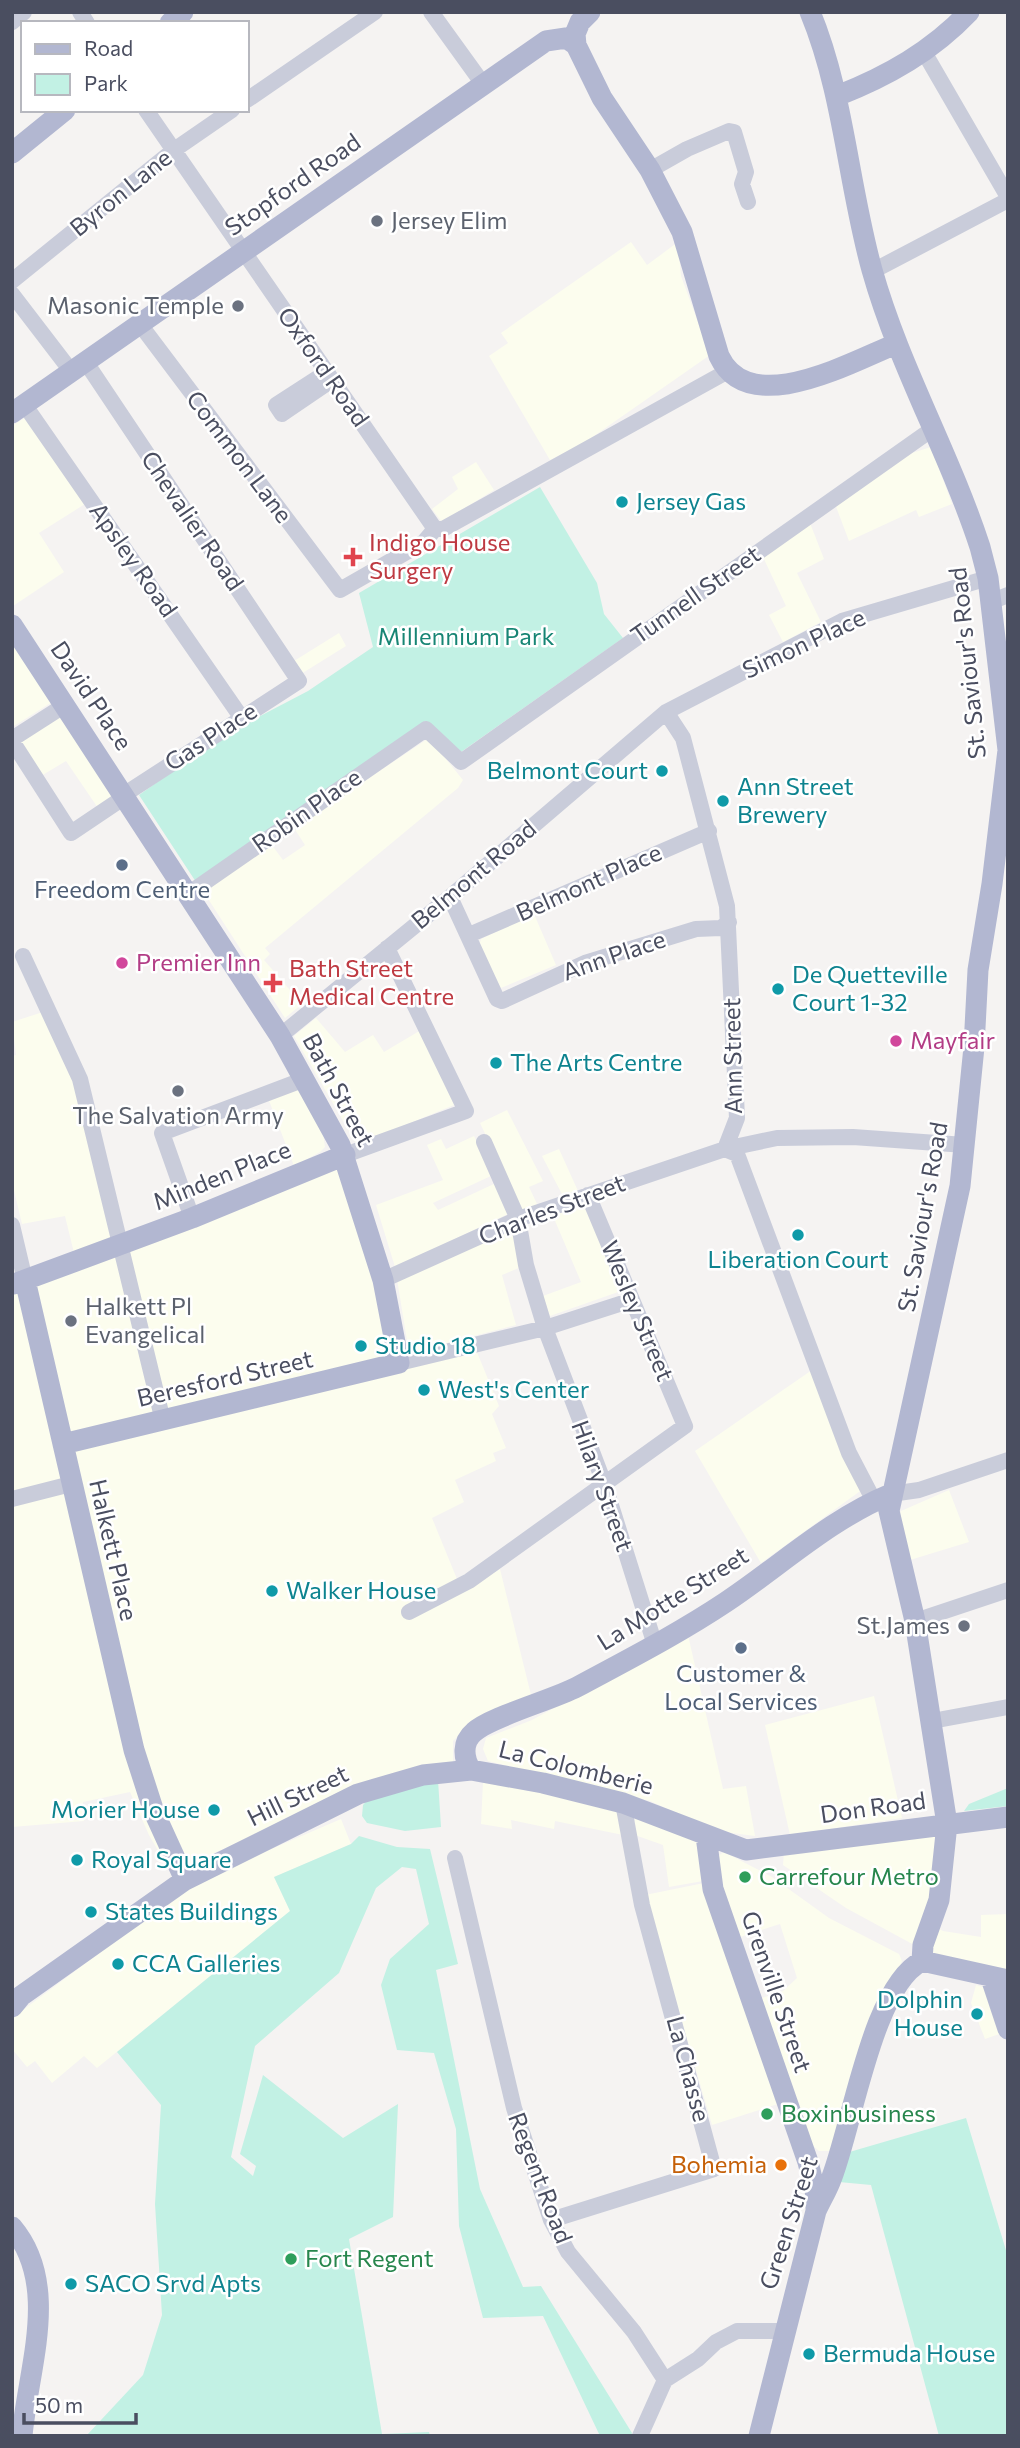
<svg xmlns="http://www.w3.org/2000/svg" width="1020" height="2448" font-family="Commissioner,sans-serif">
  <style>
    .commercial { fill: #fcfdee }
    .green { fill: #c2f1e4 }
    .lines { fill: none; stroke-linecap: round; stroke-linejoin: round }
    .minor { stroke: #c9ccda; stroke-width: 16 }
    .major { stroke: #b2b7d1; stroke-width: 21 }
    .worship-dot { fill: #6b7280; stroke: #fff; stroke-width: 2.5 }
    .culture-dot { fill: #0f9aa8; stroke: #fff; stroke-width: 2.5 }
    .health-dot { fill: #e0444e; stroke: #fff; stroke-width: 2.5 }
    .service-dot { fill: #5c6f8a; stroke: #fff; stroke-width: 2.5 }
    .hotel-dot { fill: #d1479c; stroke: #fff; stroke-width: 2.5 }
    .leisure-dot { fill: #2e9e5b; stroke: #fff; stroke-width: 2.5 }
    .food-dot { fill: #e8710a; stroke: #fff; stroke-width: 2.5 }
    .labels { text-anchor: middle; stroke-width: 5; stroke-linejoin: round; paint-order: stroke }
    .street-label { font-size: 24px; fill: #4a4e60; stroke: #fff }
    .worship-label { font-size: 24px; fill: #5b616d; stroke: #fff; text-anchor: start }
    .culture-label { font-size: 24px; fill: #0d838f; stroke: #fff; text-anchor: start }
    .health-label { font-size: 24px; fill: #be3a42; stroke: #fff; text-anchor: start }
    .park-label { font-size: 24px; fill: #178574; stroke: #fff }
    .service-label { font-size: 24px; fill: #4e5e75; stroke: #fff }
    .hotel-label { font-size: 24px; fill: #b23c85; stroke: #fff; text-anchor: start }
    .leisure-label { font-size: 24px; fill: #27864d; stroke: #fff; text-anchor: start }
    .food-label { font-size: 24px; fill: #c56008; stroke: #fff; text-anchor: end }
  </style>
  <rect width="100%" height="100%" fill="#f5f3f2"/>
  <path class="commercial" d="M631,242L647,265L678,242L681,276L710,355L581,445L550,460L489,356L508,343L501,333Z
    M26,417L85,504L39,533L64,572L13,606L12,426Z
    M931,447L952,504L919,517L916,510L849,541L835,504L912,453Z
    M476,462L494,490L442,522L432,509L458,489L452,477Z
    M810,523L824,559L797,573L821,622L783,642L769,615L786,606L763,557Z
    M339,633L346,646L301,674L294,661Z
    M12,640L52,702L14,726H12Z
    M62,713L117,796L98,808L66,761L41,776L19,741Z
    M429,738L463,780L458,788L265,948L270,954L264,960L302,1004L285,1018L203,891L271,844L283,860L305,845L294,828Z
    M534,914L556,965L501,988L479,946L481,939Z
    M43,1012L75,1086L112,1237L74,1253L65,1216L22,1224L12,1182V1056L16,1055L12,1022Z
    M316,1018L345,1052L373,1035L384,1052L421,1030L454,1105L357,1145L294,1036Z
    M299,1086L323,1133L325,1147L320,1152L294,1166L268,1098Z
    M507,1110L543,1181L529,1187L538,1206L522,1211L480,1123Z
    M474,1136L493,1175L433,1203L438,1210L496,1183L510,1213L395,1267L376,1205L443,1180L427,1145L441,1139L446,1149Z
    M559,1149L578,1191L563,1196L542,1156Z
    M343,1159L393,1357L472,1340L499,1406L492,1414L506,1448L493,1453L496,1461L455,1480L464,1502L432,1518L457,1579L470,1587L500,1569L532,1699L472,1722L453,1741V1764L269,1829L191,1863L175,1880L149,1835L130,1792L83,1802L84,1821L12,1827V1288Z
    M584,1205L621,1291L550,1316L543,1296L581,1282L553,1216Z
    M512,1231L521,1267L502,1275L516,1325L409,1353L397,1279Z
    M812,1370L863,1489L761,1563L695,1451Z
    M949,1490L969,1542L910,1560L899,1516L901,1511Z
    M688,1635L723,1789L746,1786L755,1836L717,1831L650,1801L488,1761L483,1749L486,1738L532,1720Z
    M874,1696L902,1818L790,1835L765,1725Z
    M483,1782L617,1807L623,1835L555,1821L554,1829L511,1820L512,1829L481,1824Z
    M637,1811L698,1837L703,1881L669,1887L663,1845L632,1834Z
    M341,1819L351,1844L274,1877L290,1911L97,2068L84,2056L52,2083L35,2061L27,2067L12,2049V2020L19,2013L193,1883Z
    M938,1832L933,1891L916,1946L846,1908L783,1865L784,1851Z
    M724,1852L772,1877L829,1918L899,1954L902,1961L883,2004L836,2144L829,2151H819L811,2144L759,1999L783,1991L797,1978L780,1924L740,1937L723,1888L718,1856Z
    M704,1883L778,2104L712,2125L645,1895Z
    M1008,1914V2029L991,1985L922,1961L930,1924L943,1931L981,1937V1915Z
    M976,1985L983,1987L1005,2032L985,2039L971,2003Z"/>
  <path class="green" d="M540,487L597,583L604,614L623,638L461,752L425,721L196,882L139,795L224,735L308,691L373,647L359,593Z
    M438,1780L441,1827L405,1831L367,1823L362,1816L363,1805L369,1798Z
    M1008,1788V1806L964,1811L969,1804Z
    M359,1836L397,1847L430,1849L458,1964L436,1970L480,2189L523,2287L541,2286L632,2433L631,2436H600L543,2316L483,2318L459,2226L456,2129L434,2053L397,2050L381,1985L390,1959L429,1924L416,1869L402,1867L376,1888L339,1973L255,2046L231,2157L253,2176L256,2166L240,2154L263,2075L343,2138L398,2104L393,2217L349,2239L382,2434L429,2432L430,2436L87,2435L143,2375L162,2315L155,2204L161,2105L117,2052L290,1911L274,1877L351,1844Z
    M966,2118L1008,2257V2436H939L871,2185L839,2182L846,2153Z"/>
  <g class="lines">
    <path class="minor" d="M80,12L87,23
      M431,12L483,84
      M12,22L24,12
      M924,52L1008,197
      M247,100L375,12
      M146,110L435,529
      M650,170L687,149L729,131L734,132L746,172L742,184L748,202
      M873,271L1008,200
      M12,281L174,150L232,110
      M12,294L71,371
      M139,323L340,590L424,542L435,529
      M85,361L299,681L125,794
      M327,372L276,405L282,414L332,380
      M24,404L241,717
      M435,529H443L728,371
      M990,602L1008,595
      M666,712L683,738L727,906L737,1118L725,1149
      M12,739L65,705
      M12,741L71,833L126,796
      M188,894L426,729L461,762L931,430
      M450,897L497,999L502,1001L585,963L696,929L721,928L729,922
      M469,935L709,831
      M23,956L80,1079L163,1421
      M280,1036L450,897L666,712L842,621L988,578
      M484,1142L518,1219L526,1265L545,1328L604,1483L655,1645
      M725,1149L737,1154L849,1453L874,1501
      M345,1155L466,1111L387,948
      M192,1218L162,1133L305,1079
      M12,1225L25,1280
      M383,1280L518,1219L725,1149L777,1138L853,1137L965,1145
      M399,1363L545,1328L632,1300
      M891,1494L919,1490L1008,1460
      M12,1499L71,1484
      M409,1612L469,1581L685,1426L588,1195
      M915,1621L1008,1590
      M932,1721L1008,1707
      M455,1858L514,2108L551,2220L568,2252L634,2332L665,2380
      M551,2220L714,2169L642,1905L623,1803
      M665,2380L698,2359L716,2342L737,2331H783
      M640,2436L665,2380"/>
    <path class="major" d="M590,12L580,22L575,34L576,45L602,98L650,170L682,232L719,356C749,420 851,362 896,344
      M810,12C844,94 848,184 872,270C899,366 949,452 980,547L988,578L1008,750L992,884L978,970L974,1047L960,1186L889,1511L915,1621L947,1824L939,1900L923,1945L922,1961
      M170,23L183,12
      M837,96C888,76 932,51 969,12
      M12,153L65,110
      M12,413L546,41L566,38L576,45
      M12,625L280,1036L340,1145L383,1280L399,1363L63,1444
      M25,1280L134,1750L154,1812L185,1880
      M14,1284L192,1218L345,1155
      M471,1770C463,1758 462,1742 474,1732C490,1717 552,1700 577,1687C627,1660 678,1634 726,1602C780,1566 830,1519 891,1494
      M706,1836L713,1889L808,2162L816,2195V2209
      M922,1961L1008,1980
      M991,1978L1008,2029
      M12,2007L21,1996L185,1880L358,1794L423,1775L471,1770L543,1783L623,1803L746,1850L1008,1817
      M12,2227C61,2285 28,2368 22,2436
      M759,2436L816,2211C820,2202 826,2192 830,2182C852,2130 871,1987 922,1961"/>
  </g>
  <g class="worship-dot">
    <circle cx="377" cy="221" r="7"/>
    <circle cx="238" cy="306" r="7"/>
    <circle cx="178" cy="1091" r="7"/>
    <circle cx="71" cy="1321" r="7"/>
    <circle cx="964" cy="1626" r="7"/>
  </g>
  <g class="culture-dot">
    <circle cx="622" cy="502" r="7"/>
    <circle cx="662" cy="771" r="7"/>
    <circle cx="723" cy="801" r="7"/>
    <circle cx="778" cy="989" r="7"/>
    <circle cx="496" cy="1063" r="7"/>
    <circle cx="798" cy="1235" r="7"/>
    <circle cx="361" cy="1346" r="7"/>
    <circle cx="424" cy="1390" r="7"/>
    <circle cx="272" cy="1591" r="7"/>
    <circle cx="214" cy="1810" r="7"/>
    <circle cx="77" cy="1860" r="7"/>
    <circle cx="91" cy="1912" r="7"/>
    <circle cx="118" cy="1964" r="7"/>
    <circle cx="977" cy="2014" r="7"/>
    <circle cx="71" cy="2284" r="7"/>
    <circle cx="809" cy="2354" r="7"/>
  </g>
  <g class="health-dot">
    <path d="M349.5 546.5h7v7h7v7h-7v7h-7v-7h-7v-7h7z"/>
    <path d="M269.5 972.5h7v7h7v7h-7v7h-7v-7h-7v-7h7z"/>
  </g>
  <g class="service-dot">
    <circle cx="122" cy="865" r="7"/>
    <circle cx="741" cy="1648" r="7"/>
  </g>
  <g class="hotel-dot">
    <circle cx="122" cy="963" r="7"/>
    <circle cx="896" cy="1041" r="7"/>
  </g>
  <g class="leisure-dot">
    <circle cx="745" cy="1877" r="7"/>
    <circle cx="767" cy="2114" r="7"/>
    <circle cx="291" cy="2259" r="7"/>
  </g>
  <circle class="food-dot" cx="781" cy="2165" r="7"/>
  <g class="labels">
    <g class="street-label">
      <text transform="translate(293 185) rotate(-35)" y="8">Stopford Road</text>
      <text transform="translate(121 193) rotate(-39)" y="8">Byron Lane</text>
      <text transform="translate(323 367) rotate(55)" y="8">Oxford Road</text>
      <text transform="translate(239 457) rotate(53)" y="8">Common Lane</text>
      <text transform="translate(192 521) rotate(56)" y="8">Chevalier Road</text>
      <text transform="translate(133 560) rotate(55)" y="8">Apsley Road</text>
      <text transform="translate(696 595) rotate(-35)" y="8">Tunnell Street</text>
      <text transform="translate(804 644) rotate(-25)" y="8">Simon Place</text>
      <text transform="translate(968 663) rotate(-96)" y="8">St. Saviour's Road</text>
      <text transform="translate(91 696) rotate(56)" y="8">David Place</text>
      <text transform="translate(211 737) rotate(-33)" y="8">Gas Place</text>
      <text transform="translate(307 811) rotate(-35)" y="8">Robin Place</text>
      <text transform="translate(474 875) rotate(-40)" y="8">Belmont Road</text>
      <text transform="translate(589 883) rotate(-24)" y="8">Belmont Place</text>
      <text transform="translate(614 956) rotate(-19)" y="8">Ann Place</text>
      <text transform="translate(733 1056) rotate(-91)" y="8">Ann Street</text>
      <text transform="translate(338 1090) rotate(62)" y="8">Bath Street</text>
      <text transform="translate(222 1176) rotate(-22)" y="8">Minden Place</text>
      <text transform="translate(552 1210) rotate(-21)" y="8">Charles Street</text>
      <text transform="translate(923 1217) rotate(-80)" y="8">St. Saviour's Road</text>
      <text transform="translate(637 1311) rotate(67)" y="8">Wesley Street</text>
      <text transform="translate(225 1379) rotate(-13)" y="8">Beresford Street</text>
      <text transform="translate(602 1486) rotate(70)" y="8">Hilary Street</text>
      <text transform="translate(113 1550) rotate(77)" y="8">Halkett Place</text>
      <text transform="translate(673 1599) rotate(-32)" y="8">La Motte Street</text>
      <text transform="translate(576 1768) rotate(14)" y="8">La Colomberie</text>
      <text transform="translate(298 1796) rotate(-26)" y="8">Hill Street</text>
      <text transform="translate(873 1808) rotate(-8)" y="8">Don Road</text>
      <text transform="translate(776 1992) rotate(71)" y="8">Grenville Street</text>
      <text transform="translate(688 2069) rotate(75)" y="8">La Chasse</text>
      <text transform="translate(540 2178) rotate(69)" y="8">Regent Road</text>
      <text transform="translate(789 2223) rotate(-72)" y="8">Green Street</text>
    </g>
    <g class="worship-label">
      <text x="391" y="229">Jersey Elim</text>
      <text x="224" y="314" text-anchor="end">Masonic Temple</text>
      <text x="178" y="1124" text-anchor="middle">The Salvation Army</text>
      <text x="85" y="1315">Halkett Pl<tspan x="85" dy="28">Evangelical</tspan></text>
      <text x="950" y="1634" text-anchor="end">St.James</text>
    </g>
    <g class="culture-label">
      <text x="636" y="510">Jersey Gas</text>
      <text x="648" y="779" text-anchor="end">Belmont Court</text>
      <text x="737" y="795">Ann Street<tspan x="737" dy="28">Brewery</tspan></text>
      <text x="792" y="983">De Quetteville<tspan x="792" dy="28">Court 1-32</tspan></text>
      <text x="510" y="1071">The Arts Centre</text>
      <text x="798" y="1268" text-anchor="middle">Liberation Court</text>
      <text x="375" y="1354">Studio 18</text>
      <text x="438" y="1398">West's Center</text>
      <text x="286" y="1599">Walker House</text>
      <text x="200" y="1818" text-anchor="end">Morier House</text>
      <text x="91" y="1868">Royal Square</text>
      <text x="105" y="1920">States Buildings</text>
      <text x="132" y="1972">CCA Galleries</text>
      <text x="963" y="2008" text-anchor="end">Dolphin<tspan x="963" dy="28">House</tspan></text>
      <text x="85" y="2292">SACO Srvd Apts</text>
      <text x="823" y="2362">Bermuda House</text>
    </g>
    <g class="health-label">
      <text x="369" y="551">Indigo House<tspan x="369" dy="28">Surgery</tspan></text>
      <text x="289" y="977">Bath Street<tspan x="289" dy="28">Medical Centre</tspan></text>
    </g>
    <g class="park-label">
      <text x="466" y="645">Millennium Park</text>
    </g>
    <g class="service-label">
      <text x="122" y="898">Freedom Centre</text>
      <text x="741" y="1682">Customer &amp;<tspan x="741" dy="28">Local Services</tspan></text>
    </g>
    <g class="hotel-label">
      <text x="136" y="971">Premier Inn</text>
      <text x="910" y="1049">Mayfair</text>
    </g>
    <g class="leisure-label">
      <text x="759" y="1885">Carrefour Metro</text>
      <text x="781" y="2122">Boxinbusiness</text>
      <text x="305" y="2267">Fort Regent</text>
    </g>
    <g class="food-label">
      <text x="767" y="2173">Bohemia</text>
    </g>
  </g>
  <rect width="1020" height="2448" fill="none" stroke="#4a4e60" stroke-width="28"/>
  <rect x="21" y="21" width="228" height="91" fill="#ffffff" stroke="#b7b8bf" stroke-width="2"/>
  <rect x="35" y="44" width="35" height="10" fill="#b2b7d1" stroke="#b7b8bf" stroke-width="2"/>
  <text x="84" y="56" font-size="21" fill="#4a4e60">Road</text>
  <rect x="35" y="74" width="35" height="21" fill="#c2f1e4" stroke="#b7b8bf" stroke-width="2"/>
  <text x="84" y="91" font-size="21" fill="#4a4e60">Park</text>
  <path d="M24 2413v10h112v-10" fill="none" stroke="#4a4e60" stroke-width="3.5"/>
  <text x="35" y="2413" font-size="21" fill="#4a4e60" stroke="#ffffff" stroke-width="5" paint-order="stroke">50 m</text>
</svg>
